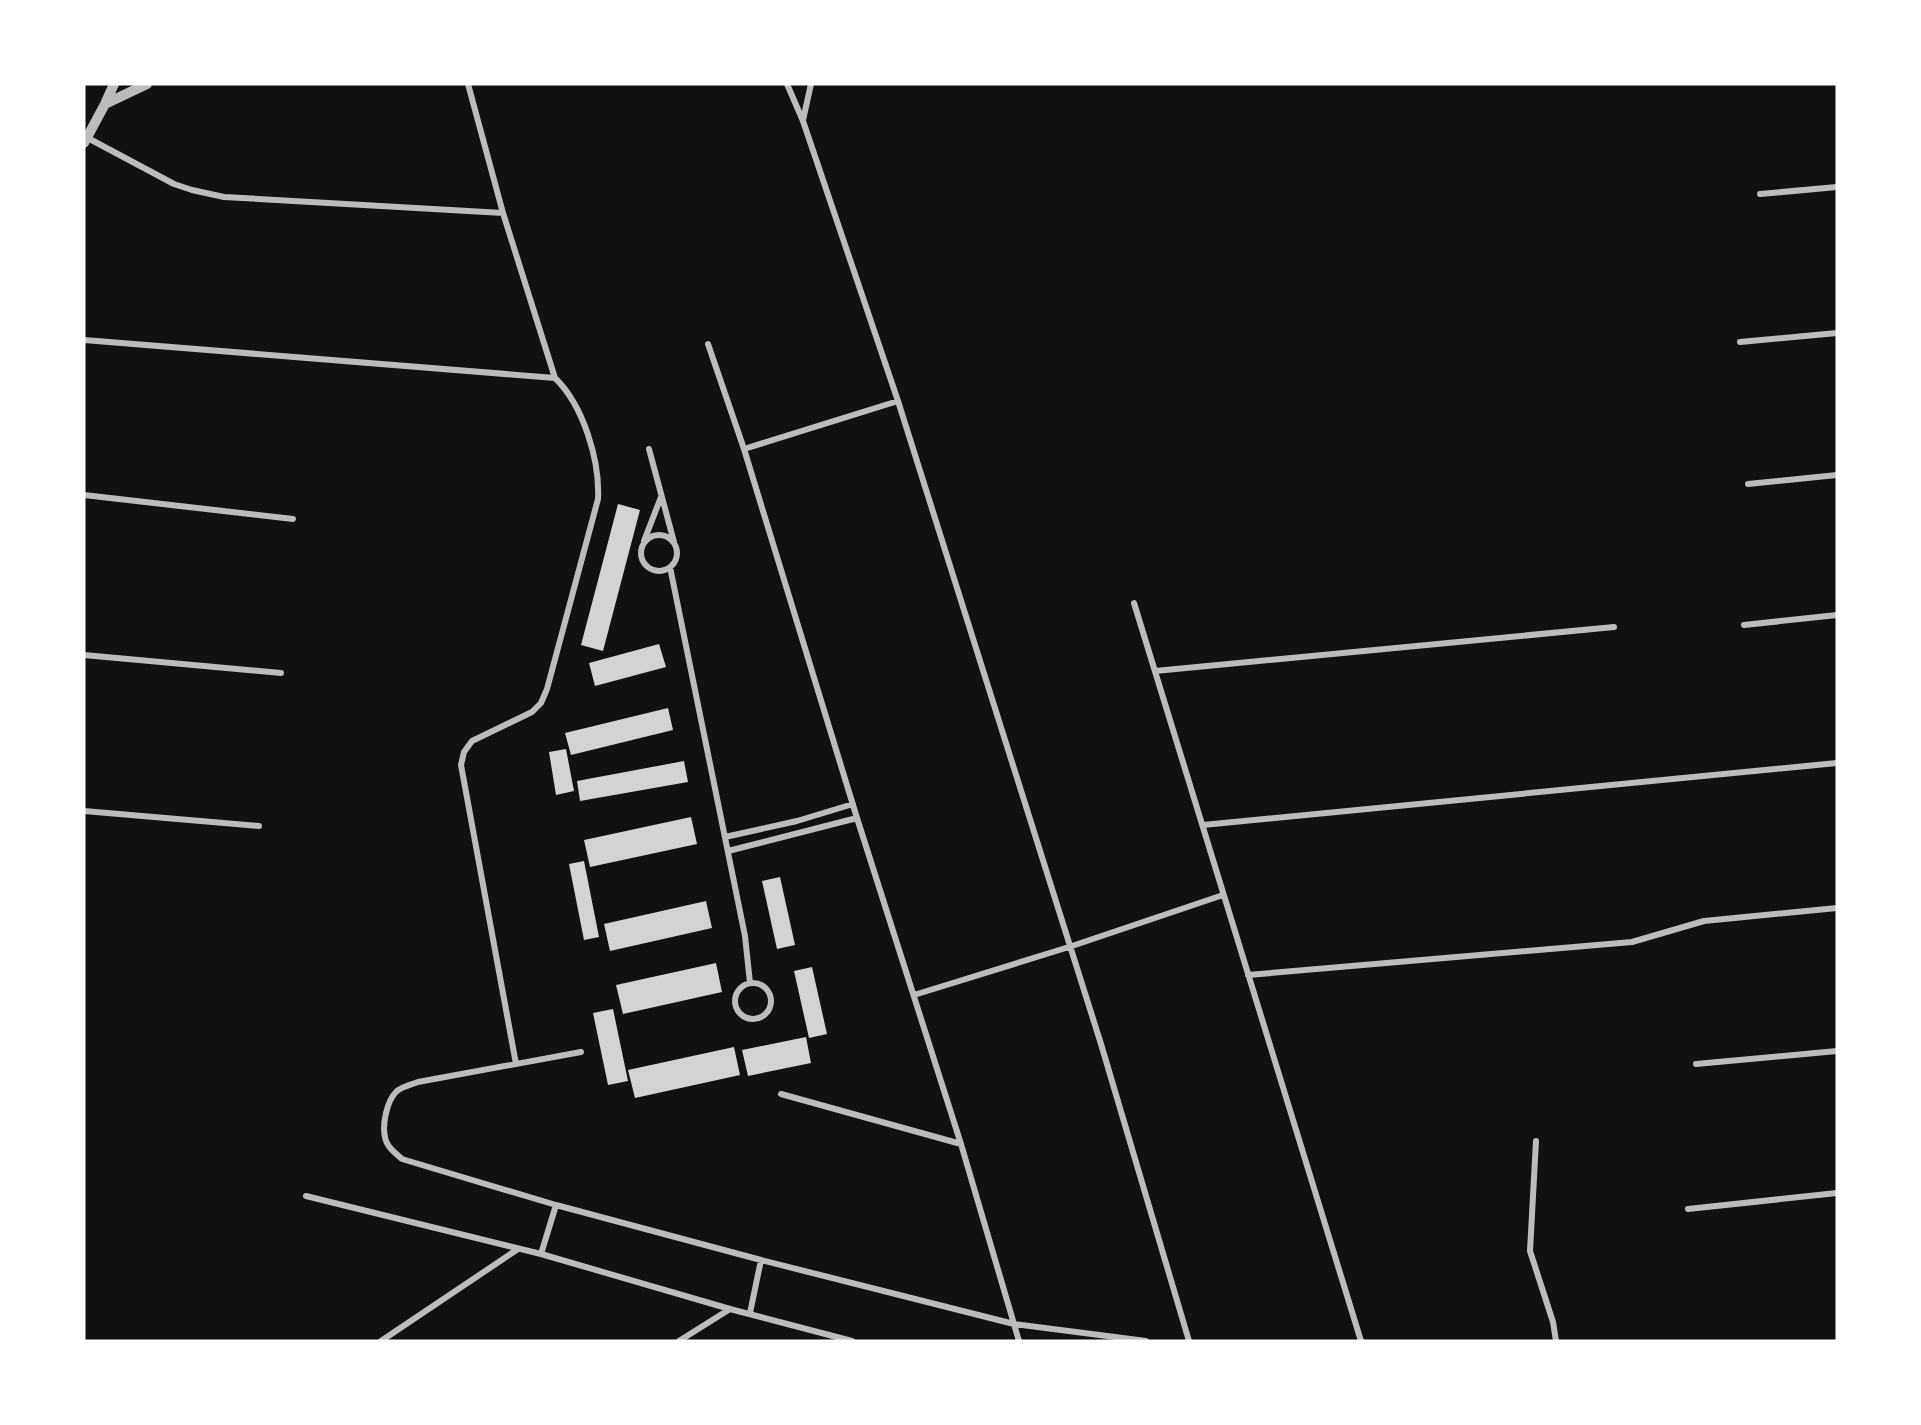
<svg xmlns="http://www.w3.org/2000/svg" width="1921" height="1425" font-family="'Crimson Pro',serif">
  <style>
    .building { fill: #d3d3d3 }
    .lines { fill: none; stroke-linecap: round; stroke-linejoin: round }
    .minor { stroke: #bcbcbc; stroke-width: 6 }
    .tertiary { stroke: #bcbcbc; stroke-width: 10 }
  </style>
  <rect width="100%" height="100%" fill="#111"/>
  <path class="building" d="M618,504L640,510L603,651L581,645Z
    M659,644L666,667L595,686L589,663Z
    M668,708L673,730L571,755L565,733Z
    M566,749L574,791L556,795L549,752Z
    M684,761L688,782L580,801L577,781Z
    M691,817L697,844L590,867L584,840Z
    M584,861L599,937L584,940L569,864Z
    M780,877L795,945L777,949L762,881Z
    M706,901L712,928L610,951L604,924Z
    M716,963L722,992L623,1014L616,985Z
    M812,967L827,1034L809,1038L794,971Z
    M613,1009L628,1081L608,1085L593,1013Z
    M806,1037L811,1063L748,1076L742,1050Z
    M734,1047L740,1075L635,1098L628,1070Z"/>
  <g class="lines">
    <path class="minor" d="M468,84L503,213L555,378C583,405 600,460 598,499L547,689L541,703L532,712L472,741L464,752L461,765L516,1064
      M787,84L803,121L898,401L1101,1044L1189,1341
      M803,120L811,84
      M84,136L174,184L192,190L224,197L503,213
      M1760,194L1837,187
      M84,340L555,378
      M1740,342L1837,333
      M708,344L744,449L857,818L961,1144L1019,1341
      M649,449L674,542
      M744,449L898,401
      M1748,484L1837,475
      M84,495L293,519
      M641 553a18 18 0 1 1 36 0a18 18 0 1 1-36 0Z
      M644,541L661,497
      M670,567L745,936L750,983
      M1134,603L1361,1341
      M1744,625L1837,615
      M84,655L281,673
      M1155,671L1614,627
      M84,811L259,826
      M1203,825L1837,763
      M725,837L797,821L853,804
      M728,851L857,818
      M1248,975L1632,942L1704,921L1837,908
      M735 1001a18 18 0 1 1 36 0a18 18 0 1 1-36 0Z
      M914,995L1069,947L1223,895
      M581,1052L418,1082C411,1085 402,1086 396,1092C387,1101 382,1124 385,1137C386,1146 395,1153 402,1159L556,1205L761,1260L1014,1324L1146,1341
      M1696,1064L1837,1051
      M781,1094L961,1144
      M1536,1141L1530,1251L1553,1322L1556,1341
      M306,1196L541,1254L730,1309L852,1341
      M1688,1209L1837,1193
      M541,1254L556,1205
      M750,1313L761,1260
      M381,1341L518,1249
      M679,1341L730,1309"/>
    <path class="tertiary" d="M105,104L147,84
      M84,143L105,104L114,84"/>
  </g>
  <rect width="1921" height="1425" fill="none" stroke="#ffffff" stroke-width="171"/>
</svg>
